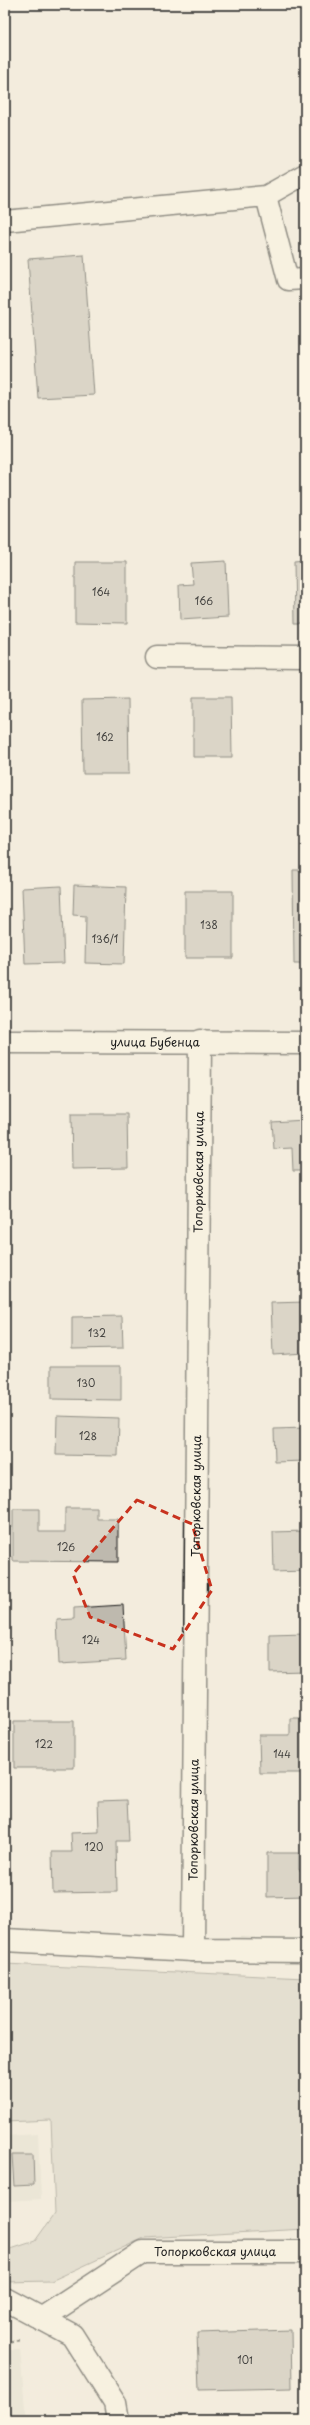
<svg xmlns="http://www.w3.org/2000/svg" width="310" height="2425" font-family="'Playpen Sans',sans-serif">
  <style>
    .built { fill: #e3ddcf }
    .green { fill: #d3cec1; stroke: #78756e }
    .building { fill: #beb9ae; stroke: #1c1c1c }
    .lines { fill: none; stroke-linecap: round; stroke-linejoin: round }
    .service-casing { stroke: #1c1c1c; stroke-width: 23 }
    .minor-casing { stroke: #1c1c1c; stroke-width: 25 }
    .path { stroke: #1c1c1c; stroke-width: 2.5; stroke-dasharray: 3 3; stroke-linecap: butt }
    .service { stroke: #fcf5e5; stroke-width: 20 }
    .minor { stroke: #fcf5e5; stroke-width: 22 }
    .marked { fill: none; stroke: #c8321e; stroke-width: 3; stroke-dasharray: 8 5; stroke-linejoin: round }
    .labels { text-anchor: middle; stroke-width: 3; stroke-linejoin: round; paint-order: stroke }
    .number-label { font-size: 10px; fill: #444340 }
    .street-label { font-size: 12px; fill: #1c1c1c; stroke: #fcf5e5 }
  </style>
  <rect width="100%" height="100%" fill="#f3ecdd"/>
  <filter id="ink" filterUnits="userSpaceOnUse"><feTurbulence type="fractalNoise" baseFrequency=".025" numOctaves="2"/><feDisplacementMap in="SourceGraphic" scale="8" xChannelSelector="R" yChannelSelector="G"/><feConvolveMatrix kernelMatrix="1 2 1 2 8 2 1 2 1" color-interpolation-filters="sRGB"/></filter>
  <g filter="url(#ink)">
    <path class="built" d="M38,2134L41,2199L5,2201V2136Z
      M5,2350H20L26,2420H5Z"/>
    <path class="green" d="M5,1964L305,1978V2229L144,2238L51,2281L5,2282V2251L35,2241L55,2213L51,2120L5,2122Z"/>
    <path class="building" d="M84,255L94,395L38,398L28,259Z
      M305,560V624H295L294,561Z
      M226,561L228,617L180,620L179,585L193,584L191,563Z
      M75,562H127V623L75,622Z
      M193,697H231L232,757H193Z
      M128,699L129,774H83L82,700Z
      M305,699V744H303Z
      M293,870H305V964H294Z
      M74,885L126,887L124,964L85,963L86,916L73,915Z
      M61,886L64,963L25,964L22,888Z
      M185,891H233V958H185Z
      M71,1114H127L128,1168L72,1169Z
      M305,1120V1171H293L292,1148L274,1149L272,1122Z
      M305,1302V1353L273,1355L271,1303Z
      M122,1316L123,1348L72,1349V1317Z
      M51,1366H121V1400L51,1399Z
      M57,1416L119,1418L118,1456L56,1455Z
      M305,1428V1461L275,1462L274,1429Z
      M65,1508H97V1519H118V1562L13,1561V1509H39V1532H65Z
      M305,1531V1571L274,1572L273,1532Z
      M123,1605L126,1660L59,1664L57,1620L74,1619V1608Z
      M305,1634V1671L270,1672V1635Z
      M290,1718H305V1773H260L259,1735H290Z
      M14,1721H74V1768H14Z
      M127,1800L129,1841H116L117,1892L53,1893L52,1852H72L71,1833L99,1832L98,1801Z
      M267,1853H299V1870H305V1896L267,1897Z
      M12,2155H33L34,2185L14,2186Z
      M291,2330L292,2388L199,2390L197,2333Z"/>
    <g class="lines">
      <defs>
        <path id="service" d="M266,196L305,174
          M5,221L266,196L288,280L305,279"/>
        <g id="minor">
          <path d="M157,657L305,658"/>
          <path id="s1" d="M5,1042L305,1043"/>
          <path d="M5,1940L193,1950L305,1951"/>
          <path id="s2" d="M193,1950L200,1041"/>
          <path d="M5,2299L72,2335L115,2403L118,2420"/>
          <path id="s3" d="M41,2319L143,2252H305"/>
        </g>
      </defs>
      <use href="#service" class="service-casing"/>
      <use href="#minor" class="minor-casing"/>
      <path class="path" d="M5,2343L21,2341"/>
      <use href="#service" class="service"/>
      <use href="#minor" class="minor"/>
    </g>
  </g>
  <path d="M0 0H310V2425H0ZM137,1500L192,1524L212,1590L173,1649L90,1617L73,1574Z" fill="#f3ecdd" fill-opacity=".55" fill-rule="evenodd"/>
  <path class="marked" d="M137,1500L192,1524L212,1590L173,1649L90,1617L73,1574Z"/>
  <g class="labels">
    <g class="number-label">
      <text x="101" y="596">164</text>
      <text x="204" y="605">166</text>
      <text x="105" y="741">162</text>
      <text x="209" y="929">138</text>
      <text x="105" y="943">136/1</text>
      <text x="97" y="1337">132</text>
      <text x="86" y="1387">130</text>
      <text x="88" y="1440">128</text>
      <text x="66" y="1551">126</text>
      <text x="91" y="1644">124</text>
      <text x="44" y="1748">122</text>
      <text x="282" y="1758">144</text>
      <text x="94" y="1851">120</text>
      <text x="245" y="2364">101</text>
    </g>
    <g class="street-label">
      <text dy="4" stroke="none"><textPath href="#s1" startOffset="150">улица Бубенца</textPath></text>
      <text dy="4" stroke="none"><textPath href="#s2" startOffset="778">Топорковская улица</textPath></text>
      <text dy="4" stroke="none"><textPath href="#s2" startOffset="454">Топорковская улица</textPath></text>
      <text dy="4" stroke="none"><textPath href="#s2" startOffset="130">Топорковская улица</textPath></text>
      <text dy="4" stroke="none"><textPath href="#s3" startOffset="194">Топорковская улица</textPath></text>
    </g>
  </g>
  <rect width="310" height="2425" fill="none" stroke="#fcf5e5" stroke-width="20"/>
  <rect x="10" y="10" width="290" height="2405" fill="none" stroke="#1c1c1c" stroke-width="1.5" filter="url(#ink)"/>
</svg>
